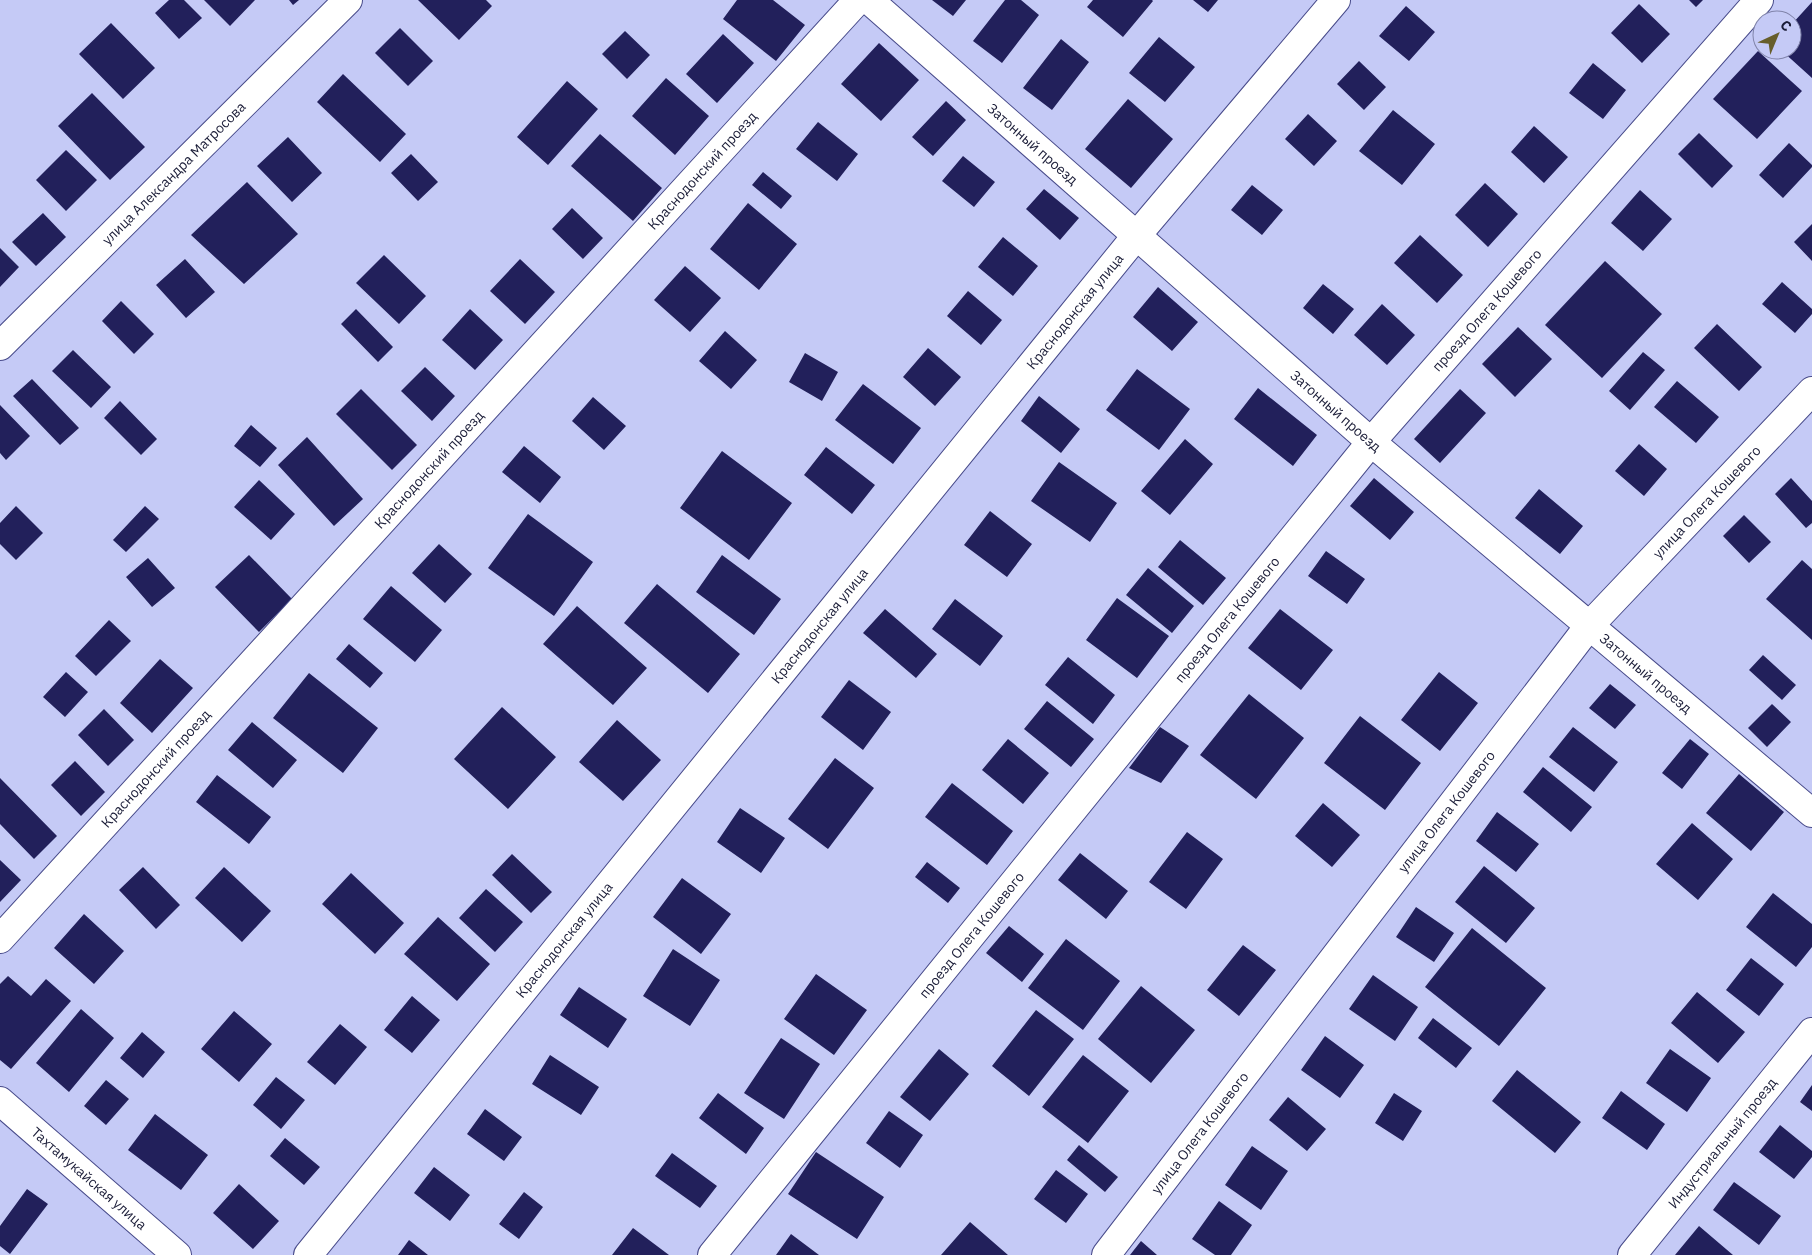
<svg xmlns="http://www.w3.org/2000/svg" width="1812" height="1255" font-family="'IBM Plex Sans',sans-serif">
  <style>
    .building { fill: #22205b }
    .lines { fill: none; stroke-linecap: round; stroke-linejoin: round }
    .minor-casing { stroke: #484b8a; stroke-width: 30 }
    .minor { stroke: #fff; stroke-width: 28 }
    .labels { text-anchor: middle; stroke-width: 5; stroke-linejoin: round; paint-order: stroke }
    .street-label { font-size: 14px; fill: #1a1c37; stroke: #c5caf6 }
  </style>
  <rect width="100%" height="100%" fill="#c5caf6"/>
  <path class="building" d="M169,0H184L202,18L179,39L155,13Z
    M204,0H255L230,26Z
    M289,0H299L293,5Z
    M418,0H486L492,6L459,40Z
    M737,0H773L805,25L776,61L723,19Z
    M932,0H966L953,16Z
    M1005,0H1021L1039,15L1002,63L973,41Z
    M1093,0H1152L1153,1L1123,37L1087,7Z
    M1193,0H1218L1208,12Z
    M1689,0H1703L1696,7Z
    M1812,2V78L1781,50H1792V24Z
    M1639,4L1670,34L1642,63L1611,33Z
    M1406,6L1435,32L1409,61L1379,36Z
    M111,23L155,68L123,99L79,54Z
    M400,28L433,61L408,86L375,53Z
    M625,31L650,55L627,79L602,54Z
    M723,34L754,63L717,103L686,74Z
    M1159,37L1195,67L1165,102L1129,73Z
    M1061,39L1089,62L1052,110L1023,88Z
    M879,43L919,80L881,121L841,84Z
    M1758,51L1802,91L1757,139L1713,99Z
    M1359,61L1386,87L1364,110L1337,84Z
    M1593,63L1626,90L1603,119L1569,93Z
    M343,74L406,134L380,162L317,102Z
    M666,78L709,116L675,155L632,116Z
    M567,81L598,109L548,165L517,137Z
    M92,93L145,147L110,180L58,126Z
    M1128,99L1173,139L1131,188L1085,149Z
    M946,101L966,120L933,156L912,137Z
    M1393,110L1435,144L1402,185L1359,151Z
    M1308,114L1337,141L1314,166L1285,139Z
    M818,122L858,154L837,181L796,149Z
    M1534,126L1568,157L1544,183L1511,152Z
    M1699,133L1733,166L1712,188L1678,154Z
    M600,134L662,188L633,221L571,166Z
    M288,137L322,173L292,202L257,166Z
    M1789,143L1812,165V167L1783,198L1759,175Z
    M66,150L97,180L66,211L36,180Z
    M411,154L438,182L418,201L391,173Z
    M963,156L995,182L974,207L942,181Z
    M763,172L792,196L781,209L752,185Z
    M247,182L298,234L244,284L191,235Z
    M1485,183L1518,214L1488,247L1455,215Z
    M1252,185L1283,210L1262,235L1231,210Z
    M1044,189L1079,218L1060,240L1026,209Z
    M1640,190L1672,219L1643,251L1611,223Z
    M748,203L797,244L759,290L710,249Z
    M572,208L603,238L583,259L552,229Z
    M43,213L66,237L36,266L12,242Z
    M1812,224V261L1794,242Z
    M1420,235L1463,275L1437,303L1394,263Z
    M1003,237L1038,266L1013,296L978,267Z
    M0,248L19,267L0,287Z
    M384,255L426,296L399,324L356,283Z
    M185,259L215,292L186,318L156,285Z
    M520,259L555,292L525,324L490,291Z
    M1605,261L1662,314L1602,378L1545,325Z
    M685,266L721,298L690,332L654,300Z
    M1782,282L1812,309V314L1795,333L1762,304Z
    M1323,284L1354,309L1333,334L1303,308Z
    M1158,287L1198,322L1172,351L1133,317Z
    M968,291L1002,320L981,345L947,316Z
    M121,301L154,334L134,354L102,321Z
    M1382,304L1415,335L1387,365L1354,335Z
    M356,309L393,347L378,362L341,324Z
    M470,309L503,340L475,370L442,340Z
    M1717,324L1762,367L1739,391L1694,348Z
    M1518,327L1552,359L1515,397L1482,364Z
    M725,331L757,360L731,389L699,361Z
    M928,348L961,377L935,406L903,377Z
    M73,350L111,387L91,408L52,371Z
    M1643,352L1665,370L1630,410L1609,391Z
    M805,353L838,372L822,401L789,382Z
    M425,367L455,396L432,421L401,391Z
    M1137,369L1190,409L1159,450L1106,410Z
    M32,379L79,428L60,445L13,396Z
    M1677,381L1719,417L1696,443L1654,407Z
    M863,384L921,428L893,464L835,420Z
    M1258,388L1317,435L1293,466L1234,419Z
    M361,389L417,445L392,470L336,414Z
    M1460,389L1486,413L1440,463L1414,439Z
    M1039,396L1080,429L1061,453L1021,421Z
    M593,397L626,426L604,450L572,421Z
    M120,401L157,439L141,455L104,418Z
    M0,405L30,436L6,460L0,453Z
    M251,425L277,448L260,467L234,446Z
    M307,437L363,499L334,526L278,465Z
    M1185,439L1213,464L1170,515L1141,491Z
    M1639,444L1667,469L1644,496L1615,471Z
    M524,446L561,477L540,503L502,472Z
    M826,447L875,485L852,514L804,475Z
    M722,451L792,503L749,560L680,508Z
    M1059,462L1117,503L1090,542L1031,501Z
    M1374,478L1414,512L1390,540L1350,506Z
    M1791,478L1812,501V523L1806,528L1775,494Z
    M259,480L295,514L271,540L234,507Z
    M1539,489L1583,526L1560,554L1515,518Z
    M16,506L43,533L16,560L0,544V523Z
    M145,506L159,519L126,552L113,540Z
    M990,511L1032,544L1007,577L964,545Z
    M528,514L593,562L554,616L488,568Z
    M1744,515L1771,542L1749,563L1723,536Z
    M1180,540L1226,578L1203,605L1158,567Z
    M439,544L472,574L445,603L412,573Z
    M1326,551L1365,579L1347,604L1308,576Z
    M249,555L292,599L259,632L215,587Z
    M722,555L781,599L754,635L696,592Z
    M148,558L175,588L152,607L126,577Z
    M1802,560L1812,569V640L1766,599Z
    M1148,568L1194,606L1172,633L1126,595Z
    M657,584L740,654L708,693L624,623Z
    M391,586L442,630L415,662L363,619Z
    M1117,598L1169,636L1137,678L1086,640Z
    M955,599L1003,636L980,666L932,629Z
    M577,606L647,668L613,705L543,644Z
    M885,609L937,654L916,678L863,633Z
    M1280,609L1333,650L1301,690L1248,648Z
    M109,620L131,641L96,676L75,656Z
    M349,644L383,673L370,688L336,659Z
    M1763,655L1796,685L1782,700L1749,670Z
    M1068,657L1115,695L1093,724L1045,685Z
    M160,659L193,688L152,733L120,703Z
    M66,672L88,692L65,717L43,697Z
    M1439,672L1478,703L1440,751L1401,720Z
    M309,673L378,728L343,773L273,718Z
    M849,680L891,712L863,750L821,717Z
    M1610,684L1636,705L1615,729L1589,708Z
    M1249,694L1304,738L1256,799L1200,755Z
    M1047,701L1094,739L1071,767L1024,729Z
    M1772,704L1791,722L1767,747L1748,728Z
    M502,707L556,757L508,809L454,759Z
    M104,709L134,740L108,766L78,735Z
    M1360,716L1421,763L1385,810L1324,763Z
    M617,720L661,760L623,801L579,762Z
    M252,722L297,760L273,788L228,750Z
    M1160,727L1189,746L1161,783L1129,768Z
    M1573,727L1618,762L1594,792L1549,757Z
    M1008,739L1049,773L1023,804L982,770Z
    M1690,739L1709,754L1682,789L1662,773Z
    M835,758L874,788L828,849L788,819Z
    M75,761L105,792L81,816L51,785Z
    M1543,767L1592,807L1571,832L1523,792Z
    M1739,774L1784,812L1751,851L1706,813Z
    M217,775L271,817L249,844L196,802Z
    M0,778L57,836L34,859L0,824Z
    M952,783L1013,831L987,865L925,817Z
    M1323,803L1360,835L1332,867L1295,836Z
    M740,808L785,838L761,873L717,842Z
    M1497,812L1539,844L1516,872L1476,841Z
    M1692,823L1733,859L1698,900L1656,864Z
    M1187,832L1223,859L1186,909L1149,882Z
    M1080,853L1128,891L1106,919L1058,880Z
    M512,854L552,892L531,913L492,875Z
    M0,860L21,880L0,902Z
    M927,862L960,888L948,903L915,877Z
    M1484,866L1535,908L1506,943L1455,902Z
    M143,867L180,905L156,929L119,890Z
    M224,867L271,911L242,942L195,898Z
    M351,873L404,923L375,954L322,904Z
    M682,878L731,914L701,954L653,917Z
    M486,889L523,922L495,952L459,918Z
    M1773,893L1812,924V947L1796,967L1746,927Z
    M1416,907L1454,933L1434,962L1396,937Z
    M84,914L124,951L94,984L54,948Z
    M438,917L490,964L457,1001L404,954Z
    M1009,926L1044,954L1022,982L986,953Z
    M1472,928L1546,988L1499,1046L1425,987Z
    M1066,939L1120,981L1083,1030L1028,988Z
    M1243,945L1276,970L1239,1016L1207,990Z
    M673,949L720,980L690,1026L643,996Z
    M1751,958L1784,984L1759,1016L1726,990Z
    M816,974L867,1010L834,1055L784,1019Z
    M1373,975L1418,1007L1395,1041L1349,1009Z
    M8,976L31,996L46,979L71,1001L11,1069L0,1060V984Z
    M1141,986L1195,1030L1151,1083L1098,1039Z
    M579,987L627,1019L608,1048L560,1015Z
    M1697,992L1745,1032L1718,1063L1671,1023Z
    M412,996L440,1020L412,1053L384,1030Z
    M81,1009L114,1038L69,1092L36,1063Z
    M1036,1010L1074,1039L1029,1096L992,1066Z
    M234,1011L272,1044L239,1082L201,1049Z
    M1433,1018L1472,1048L1456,1068L1418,1038Z
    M340,1024L367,1047L335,1085L307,1062Z
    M142,1032L165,1052L143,1078L120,1058Z
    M1325,1036L1364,1065L1340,1098L1301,1070Z
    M781,1038L820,1064L784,1119L744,1093Z
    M939,1049L969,1074L930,1121L900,1097Z
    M1670,1049L1711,1078L1687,1112L1646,1083Z
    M550,1055L599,1087L581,1115L532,1084Z
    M1083,1055L1129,1091L1088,1143L1042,1107Z
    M1517,1070L1581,1122L1555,1153L1492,1101Z
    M276,1077L305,1100L281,1129L253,1105Z
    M106,1080L129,1099L106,1125L84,1106Z
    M1812,1085V1111L1800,1102Z
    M1621,1091L1665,1124L1647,1150L1602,1118Z
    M718,1093L764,1128L746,1154L699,1118Z
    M1394,1093L1422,1111L1403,1141L1375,1123Z
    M1288,1097L1326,1129L1307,1151L1269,1120Z
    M485,1109L522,1137L504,1161L467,1134Z
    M889,1111L923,1135L900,1168L866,1143Z
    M155,1114L208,1155L181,1190L128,1150Z
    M1780,1125L1812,1151V1157L1794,1179L1759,1152Z
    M285,1138L320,1167L304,1185L270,1156Z
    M1079,1145L1118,1177L1105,1192L1067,1160Z
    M1252,1146L1288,1171L1261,1210L1225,1185Z
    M816,1152L884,1197L857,1239L788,1194Z
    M672,1153L717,1186L700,1208L655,1176Z
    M434,1167L470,1195L450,1221L414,1193Z
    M1056,1170L1088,1194L1066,1223L1034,1199Z
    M1734,1182L1781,1216L1759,1245L1713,1210Z
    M239,1184L279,1221L253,1249L213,1213Z
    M27,1189L48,1204L10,1254L0,1246V1226Z
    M524,1192L543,1207L519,1239L499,1224Z
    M1219,1201L1252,1225L1231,1255H1215L1192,1239Z
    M970,1222L1008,1255H941Z
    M1699,1226L1733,1255H1675Z
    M633,1228L669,1255H612Z
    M791,1234L819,1255H776Z
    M409,1240L428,1255H398Z
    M1141,1241L1157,1255H1130Z"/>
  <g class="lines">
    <defs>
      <g id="minor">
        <path id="s1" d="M869,0L1371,442L1812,813"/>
        <path id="s2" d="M0,346L348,0"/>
        <path id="s3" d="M0,939L858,0"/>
        <path id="s4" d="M0,1101L177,1255"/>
        <path id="s5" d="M308,1255L1137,235L1336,0"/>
        <path id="s6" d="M712,1255L1371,442L1759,0"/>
        <path id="s7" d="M1106,1255L1589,626L1812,391"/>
        <path id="s8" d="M1632,1255L1812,1032"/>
      </g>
    </defs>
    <use href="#minor" class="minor-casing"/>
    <use href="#minor" class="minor"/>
  </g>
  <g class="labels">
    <g class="street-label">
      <text dy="5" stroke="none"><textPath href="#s1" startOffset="218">Затонный проезд</textPath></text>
      <text dy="5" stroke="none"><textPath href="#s3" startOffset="1041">Краснодонский проезд</textPath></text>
      <text dy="5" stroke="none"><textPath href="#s2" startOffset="245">улица Александра Матросова</textPath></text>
      <text dy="5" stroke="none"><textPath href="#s6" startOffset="1222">проезд Олега Кошевого</textPath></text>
      <text dy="5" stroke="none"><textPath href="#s5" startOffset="1216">Краснодонская улица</textPath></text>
      <text dy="5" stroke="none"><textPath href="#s1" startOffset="622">Затонный проезд</textPath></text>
      <text dy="5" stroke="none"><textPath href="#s3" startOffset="636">Краснодонский проезд</textPath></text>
      <text dy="5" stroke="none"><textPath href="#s7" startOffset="964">улица Олега Кошевого</textPath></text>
      <text dy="5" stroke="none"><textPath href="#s6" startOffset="818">проезд Олега Кошевого</textPath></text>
      <text dy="5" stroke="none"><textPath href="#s5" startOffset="811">Краснодонская улица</textPath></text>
      <text dy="5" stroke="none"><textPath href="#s1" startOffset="1028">Затонный проезд</textPath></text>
      <text dy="5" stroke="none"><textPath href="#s3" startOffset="231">Краснодонский проезд</textPath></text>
      <text dy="5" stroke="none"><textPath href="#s7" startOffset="559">улица Олега Кошевого</textPath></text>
      <text dy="5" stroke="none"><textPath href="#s6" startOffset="412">проезд Олега Кошевого</textPath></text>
      <text dy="5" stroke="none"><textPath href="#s5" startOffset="406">Краснодонская улица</textPath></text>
      <text dy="5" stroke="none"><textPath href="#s7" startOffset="154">улица Олега Кошевого</textPath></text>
      <text dy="5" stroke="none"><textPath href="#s8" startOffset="144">Индустриальный проезд</textPath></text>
      <text dy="5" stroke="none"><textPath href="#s4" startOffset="118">Тахтамукайская улица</textPath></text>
    </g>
  </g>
  <g transform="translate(1777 35) rotate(44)"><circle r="24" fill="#c5caf6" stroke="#8184aa"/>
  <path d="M0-4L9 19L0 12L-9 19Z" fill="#675e2b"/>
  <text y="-8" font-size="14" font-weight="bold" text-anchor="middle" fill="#1a1c37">С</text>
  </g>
</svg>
